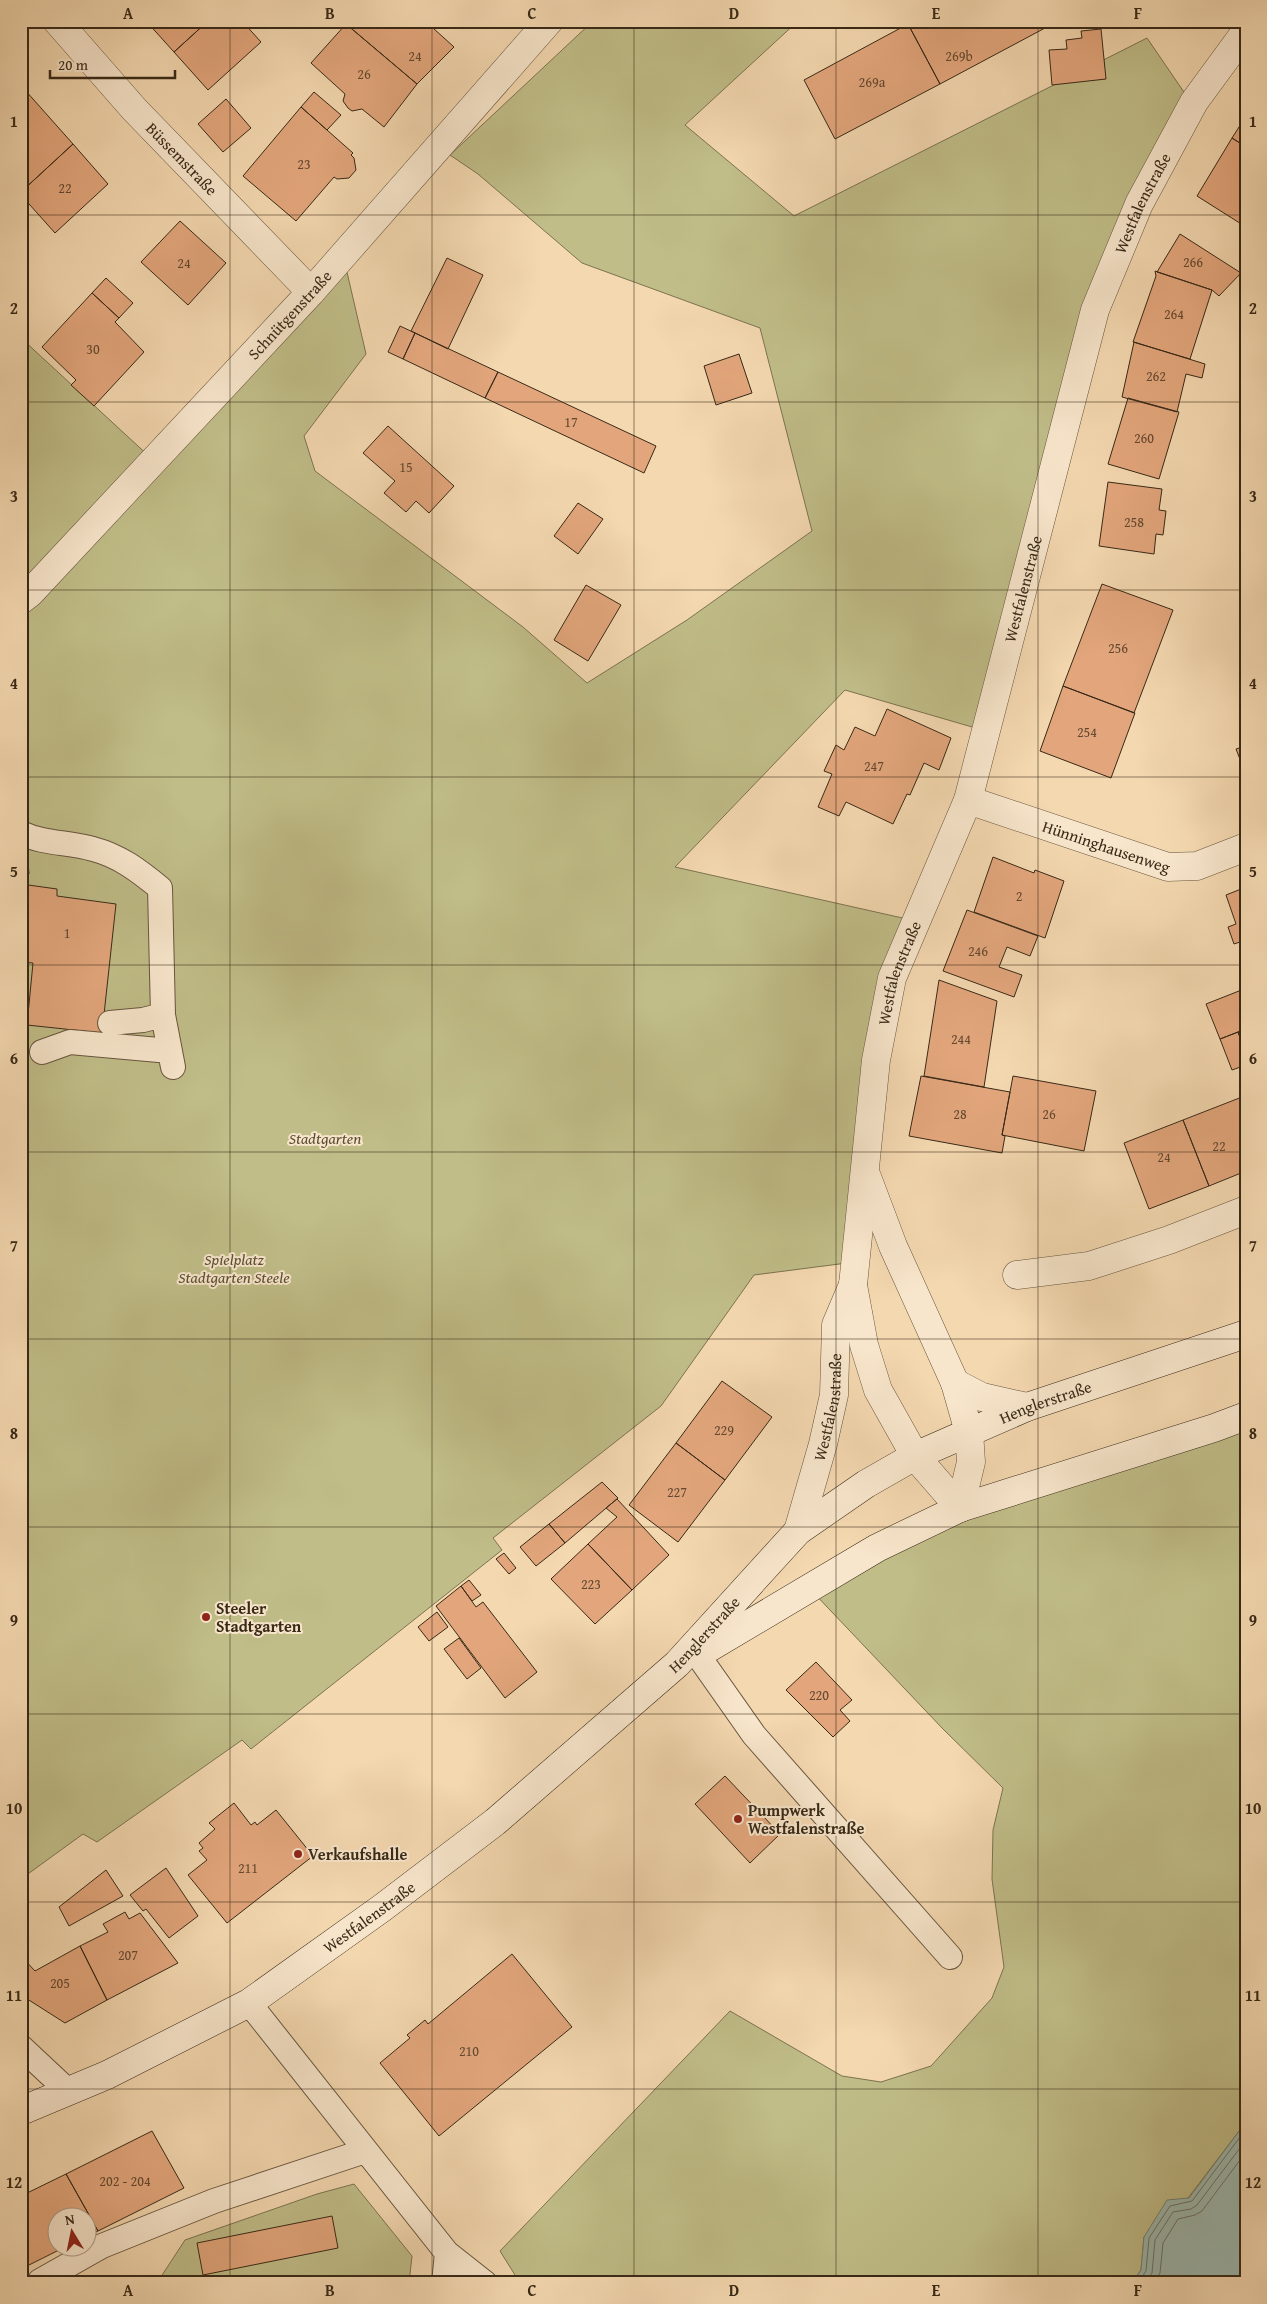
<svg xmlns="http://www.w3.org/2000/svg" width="1267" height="2304" font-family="'Gentium Book Plus',serif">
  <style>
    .green { fill: #c0bd88; stroke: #7c7350 }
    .water { fill: #9cb9b0; stroke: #747f73 }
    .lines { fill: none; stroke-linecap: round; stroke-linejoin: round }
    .shore { stroke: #6a7164; stroke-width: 1 }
    .building { fill: #e3a67c; stroke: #382917 }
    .lane-casing { stroke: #67553d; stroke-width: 26 }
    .street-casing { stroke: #67553d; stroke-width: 29 }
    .secondary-casing { stroke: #382917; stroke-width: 29 }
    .lane { stroke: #f8e6cc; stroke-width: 24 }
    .street { stroke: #f8e6cc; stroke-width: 28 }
    .secondary { stroke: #f8e6cc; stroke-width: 28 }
    .grid { fill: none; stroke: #382917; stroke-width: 1; stroke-opacity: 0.55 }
    .poi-dot { fill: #8f2418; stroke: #f8e6cc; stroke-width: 2 }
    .labels { text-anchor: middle; stroke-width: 4; stroke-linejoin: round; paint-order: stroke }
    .number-label { font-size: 14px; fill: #634830 }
    .street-label { font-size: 16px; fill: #382917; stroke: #f8e6cc }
    .park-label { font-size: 16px; font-style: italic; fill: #5a4e33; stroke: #f8e6cc }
    .poi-label { font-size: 16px; font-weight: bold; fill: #382917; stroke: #f8e6cc; text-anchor: start }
    .neatline { fill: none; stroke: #382917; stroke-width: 2 }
    .grid-label { font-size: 16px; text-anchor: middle; font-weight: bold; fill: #382917 }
  </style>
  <rect width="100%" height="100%" fill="#f4d8b0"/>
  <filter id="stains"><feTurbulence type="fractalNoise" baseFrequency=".004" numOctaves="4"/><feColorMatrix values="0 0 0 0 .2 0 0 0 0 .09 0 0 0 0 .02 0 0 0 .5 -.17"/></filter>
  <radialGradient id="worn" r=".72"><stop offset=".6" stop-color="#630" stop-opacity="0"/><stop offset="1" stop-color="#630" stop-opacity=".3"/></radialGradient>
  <path class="green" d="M593,21H798L685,125L794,216L1147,38L1188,98L1133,198L979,729L845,690L675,867L907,919L847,1263L754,1275L661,1406L493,1538L502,1550L251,1749L242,1740L97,1842L83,1834L21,1879V607L346,268L366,354L304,436L315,471L523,627L587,683L687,620L812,531L760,328L582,263L478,174L450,155Z
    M21,338L152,459L21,601Z
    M1246,1420V2122L1188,2198L1144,2237L1141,2270L1132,2283H1026L999,2276L990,2283H520L500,2251L730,2011L842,2076L881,2082L931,2066L992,1998L1004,1967L992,1879L993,1830L1003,1788L943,1729L811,1590L924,1530Z
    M354,2184L412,2256L409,2283H157L185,2240L317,2194Z"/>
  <path class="water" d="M1246,2122V2283H1132L1141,2270L1144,2237L1167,2200L1189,2198Z"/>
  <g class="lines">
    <path class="shore" d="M1138,2283L1146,2271L1149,2238L1170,2206L1192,2201L1246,2129
      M1146,2283L1152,2273L1155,2240L1173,2212L1191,2209L1197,2205L1246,2140
      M1155,2283L1160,2273L1163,2243L1178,2219L1195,2215L1202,2211L1246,2152"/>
  </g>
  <path class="building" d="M146,21H208L174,52Z
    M208,21H242L261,42L208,90L174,52Z
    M348,21H433V28L454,47L417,84L346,24Z
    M913,21H1042L1045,28L940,84L908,24Z
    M346,24L417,84L384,127L362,109L352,111L348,108L343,101L345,94L311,63Z
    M908,24L940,84L835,139L804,80Z
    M1101,29L1106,79L1052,85L1049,50L1067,49L1066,40L1082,38L1081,31Z
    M25,90L73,144L21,192V94Z
    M314,92L341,115L327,130L301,107Z
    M226,99L251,128L223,152L198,124Z
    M301,107L353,153L351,155L354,158L356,170L349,178L337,179L334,177L296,221L243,176Z
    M1246,116V147L1232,138Z
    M1232,138L1246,147V227L1197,196Z
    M73,144L108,184L55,233L21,195V192Z
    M180,221L226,263L188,305L141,262Z
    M1180,234L1241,273L1219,296L1212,290L1157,272Z
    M447,258L483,275L448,349L411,331Z
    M1155,271L1212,290L1190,359L1133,342L1156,276Z
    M106,278L133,303L119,318L92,293Z
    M92,293L119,318L115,322L144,352L94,406L71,385L76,380L42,347Z
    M400,326L415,333L403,359L388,352Z
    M415,333L498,372L485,398L403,359Z
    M1134,342L1205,364L1202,378L1186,374L1177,412L1122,397Z
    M739,354L752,393L716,405L704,366Z
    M498,372L656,446L644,473L485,398Z
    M1128,398L1179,412L1159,479L1108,464Z
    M388,426L454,486L429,513L416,501L406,512L384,493L395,481L363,453Z
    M1108,482L1162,489L1159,510L1166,511L1163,535L1156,534L1154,554L1099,546Z
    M578,503L603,519L578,554L554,536Z
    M1102,584L1173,610L1134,713L1063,686Z
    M586,585L621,605L588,661L554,640Z
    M1063,686L1135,713L1111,778L1040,751Z
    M887,709L951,738L939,770L924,763L910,795L907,794L893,824L846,802L839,816L818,807L832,774L824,771L836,745L844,750L855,727L875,736Z
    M1246,746V775H1241L1245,772L1236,749Z
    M21,855L28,863L29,874L21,882Z
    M993,857L1034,873L1035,870L1064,881L1045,938L974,912Z
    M21,884L57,889V896L116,904L102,1033L27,1025L33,963L21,962Z
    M1246,887V948L1243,941L1234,944L1228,927L1236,924L1226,895Z
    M967,910L1038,936L1030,956L1007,947L999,967L1022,975L1014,997L943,971Z
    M939,980L997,1001L984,1087L924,1076Z
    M1239,991L1246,1010V1029L1220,1039L1206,1004Z
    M1246,1029V1053L1238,1032Z
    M1238,1032L1246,1053V1065L1232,1070L1220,1039Z
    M921,1076L1010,1092L1002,1135L1005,1136L1002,1153L909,1136Z
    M1013,1076L1096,1091L1084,1151L1002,1135Z
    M1242,1097L1246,1106V1171L1209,1186L1183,1120Z
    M1183,1120L1209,1186L1149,1209L1124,1143Z
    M722,1381L772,1417L725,1480L676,1443Z
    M676,1443L725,1480L678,1542L629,1505Z
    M602,1482L618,1498L565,1543L549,1524Z
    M617,1499L669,1555L632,1590L588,1544L617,1517L606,1508Z
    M549,1524L565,1543L536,1566L520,1547Z
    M588,1544L632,1590L595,1624L551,1579Z
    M504,1553L516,1568L509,1574L496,1559Z
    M469,1580L481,1595L472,1601L461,1586Z
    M461,1586L476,1607L483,1602L537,1672L505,1698L436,1606Z
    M437,1612L448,1627L429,1641L418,1627Z
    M459,1638L481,1668L467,1679L444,1649Z
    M816,1662L852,1700L840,1710L850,1721L833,1737L786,1690Z
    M725,1776L780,1834L750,1863L695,1804Z
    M234,1803L251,1825L255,1822L257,1825L276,1810L313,1856L227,1923L188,1875L207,1860L199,1851L203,1848L199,1843L215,1829L209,1823Z
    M166,1868L198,1916L169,1938L146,1909L143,1911L130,1895Z
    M106,1870L123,1896L69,1926L59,1907Z
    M125,1912L129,1919L140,1913L178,1963L107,2000L80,1946L108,1932L103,1924Z
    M80,1946L107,2000L65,2023L21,1995V1956L35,1971Z
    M512,1954L572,2027L439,2136L380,2063L410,2038L407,2035L425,2020L428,2024Z
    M152,2131L184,2188L98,2231L66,2174Z
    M66,2174L98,2231L88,2236V2216H58V2246H67L21,2269V2196Z
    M332,2216L338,2248L203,2275L197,2243Z"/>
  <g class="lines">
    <defs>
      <path id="lane" d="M21,833C44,844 69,842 93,849C120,856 139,871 160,888L163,1015L173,1067
        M110,1023L143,1020L163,1015
        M42,1052L70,1042L170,1051
        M697,1654L754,1735L950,1957
        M249,2003L447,2253L485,2283
        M21,2047L68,2091
        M40,2281L102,2246L214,2201L365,2151
        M444,2283L447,2253"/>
      <g id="street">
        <path id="s1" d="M57,21L134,109L311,292"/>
        <path id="s2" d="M21,600L30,593L311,292L549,21"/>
        <path id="s3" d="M968,800L1168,867L1197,866L1246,847"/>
        <path d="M867,1177L893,1246L955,1383L969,1432L971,1462L960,1508"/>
        <path d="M1017,1275L1089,1266L1169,1240L1246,1210"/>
        <path d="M955,1383L982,1397L1027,1407"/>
        <path id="s4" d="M960,1508L915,1456L878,1390L864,1345L853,1285L876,1060L892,978L968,800L1095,310L1139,204L1194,102L1246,31"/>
        <path id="s5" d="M798,1531L823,1444L834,1395L836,1325L853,1285"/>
      </g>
      <g id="secondary">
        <path d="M697,1655L877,1548L960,1508L1214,1428L1246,1416"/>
        <path id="s6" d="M21,2111L107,2075L249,2003L382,1908L495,1822L677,1664L798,1531L866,1484L915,1456L1027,1407L1246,1334"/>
      </g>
    </defs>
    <use href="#lane" class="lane-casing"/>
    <use href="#street" class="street-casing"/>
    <use href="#secondary" class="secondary-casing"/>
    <use href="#lane" class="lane"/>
    <use href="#street" class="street"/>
    <use href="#secondary" class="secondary"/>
  </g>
  <path class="grid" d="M230,21V2283M432,21V2283M634,21V2283M836,21V2283M1038,21V2283M21,215H1246M21,402H1246M21,590H1246M21,777H1246M21,965H1246M21,1152H1246M21,1339H1246M21,1527H1246M21,1714H1246M21,1902H1246M21,2089H1246"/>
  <g class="poi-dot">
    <circle cx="206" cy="1617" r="5"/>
    <circle cx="738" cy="1819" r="5"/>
    <circle cx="298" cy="1854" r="5"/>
  </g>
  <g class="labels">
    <g class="number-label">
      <text x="415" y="61">24</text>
      <text x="959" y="61">269b</text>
      <text x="364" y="79">26</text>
      <text x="872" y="87">269a</text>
      <text x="304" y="169">23</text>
      <text x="65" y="193">22</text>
      <text x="1193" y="267">266</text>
      <text x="184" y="268">24</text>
      <text x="1174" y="319">264</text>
      <text x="93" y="354">30</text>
      <text x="1156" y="381">262</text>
      <text x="571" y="427">17</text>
      <text x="1144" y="443">260</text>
      <text x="406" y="472">15</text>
      <text x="1134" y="527">258</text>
      <text x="1118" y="653">256</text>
      <text x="1087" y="737">254</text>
      <text x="874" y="771">247</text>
      <text x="1019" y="901">2</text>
      <text x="67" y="938">1</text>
      <text x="978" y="956">246</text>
      <text x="961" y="1044">244</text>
      <text x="960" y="1119">28</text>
      <text x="1049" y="1119">26</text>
      <text x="1219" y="1151">22</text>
      <text x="1164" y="1162">24</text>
      <text x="724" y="1435">229</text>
      <text x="677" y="1497">227</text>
      <text x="591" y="1589">223</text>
      <text x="819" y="1700">220</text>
      <text x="248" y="1873">211</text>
      <text x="128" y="1960">207</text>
      <text x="60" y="1988">205</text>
      <text x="469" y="2056">210</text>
      <text x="125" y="2186">202 - 204</text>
    </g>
    <g class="street-label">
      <text dy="6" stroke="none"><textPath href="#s1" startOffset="186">Büssemstraße</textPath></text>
      <text dy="6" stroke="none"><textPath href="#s4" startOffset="1379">Westfalenstraße</textPath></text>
      <text dy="6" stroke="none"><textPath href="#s2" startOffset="392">Schnütgenstraße</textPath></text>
      <text dy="6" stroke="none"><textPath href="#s4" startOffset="974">Westfalenstraße</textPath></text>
      <text dy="6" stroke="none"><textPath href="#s3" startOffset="146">Hünninghausenweg</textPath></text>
      <text dy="6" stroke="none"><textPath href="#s4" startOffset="569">Westfalenstraße</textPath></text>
      <text dy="6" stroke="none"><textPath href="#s6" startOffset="1259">Henglerstraße</textPath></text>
      <text dy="6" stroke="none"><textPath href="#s5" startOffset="128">Westfalenstraße</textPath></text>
      <text dy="6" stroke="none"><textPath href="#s6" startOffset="839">Henglerstraße</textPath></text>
      <text dy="6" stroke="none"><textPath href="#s6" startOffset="400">Westfalenstraße</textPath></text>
    </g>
    <g class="park-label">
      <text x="325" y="1144">Stadtgarten</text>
      <text x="234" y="1265">Spielplatz<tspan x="234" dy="18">Stadtgarten Steele</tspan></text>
    </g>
    <g class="poi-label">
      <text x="216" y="1614">Steeler<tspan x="216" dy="18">Stadtgarten</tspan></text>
      <text x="748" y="1816">Pumpwerk<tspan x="748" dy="18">Westfalenstraße</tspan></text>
      <text x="308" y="1860">Verkaufshalle</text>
    </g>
  </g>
  <rect width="1267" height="2304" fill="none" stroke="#f4d8b0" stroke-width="55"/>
  <g transform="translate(72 2232) rotate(350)"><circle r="24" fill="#f8e6cc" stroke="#ab9a84"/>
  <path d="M0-4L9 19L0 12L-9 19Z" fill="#8f2418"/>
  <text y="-8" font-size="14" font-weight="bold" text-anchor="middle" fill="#382917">N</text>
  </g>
  <path d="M50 70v8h125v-8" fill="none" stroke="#382917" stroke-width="2.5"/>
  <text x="58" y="70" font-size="15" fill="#382917" stroke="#f8e6cc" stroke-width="4" paint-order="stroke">20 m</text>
  <rect x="28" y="28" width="1212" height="2248" class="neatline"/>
  <g class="grid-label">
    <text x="128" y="19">A</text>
    <text x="330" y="19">B</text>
    <text x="532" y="19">C</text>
    <text x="734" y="19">D</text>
    <text x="936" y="19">E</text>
    <text x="1138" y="19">F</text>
    <text x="14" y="127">1</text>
    <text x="1253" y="127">1</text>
    <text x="14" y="314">2</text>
    <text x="1253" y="314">2</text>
    <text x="14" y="502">3</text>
    <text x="1253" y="502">3</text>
    <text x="14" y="689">4</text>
    <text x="1253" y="689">4</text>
    <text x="14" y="877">5</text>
    <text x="1253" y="877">5</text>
    <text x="14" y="1064">6</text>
    <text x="1253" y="1064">6</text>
    <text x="14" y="1251">7</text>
    <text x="1253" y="1251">7</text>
    <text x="14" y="1439">8</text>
    <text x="1253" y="1439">8</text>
    <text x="14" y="1626">9</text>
    <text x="1253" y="1626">9</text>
    <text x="14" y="1814">10</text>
    <text x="1253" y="1814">10</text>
    <text x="14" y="2001">11</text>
    <text x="1253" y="2001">11</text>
    <text x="14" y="2188">12</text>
    <text x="1253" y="2188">12</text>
    <text x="128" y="2296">A</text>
    <text x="330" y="2296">B</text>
    <text x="532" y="2296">C</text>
    <text x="734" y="2296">D</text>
    <text x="936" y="2296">E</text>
    <text x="1138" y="2296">F</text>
  </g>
  <rect width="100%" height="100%" filter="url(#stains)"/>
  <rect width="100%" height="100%" fill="url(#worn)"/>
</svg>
